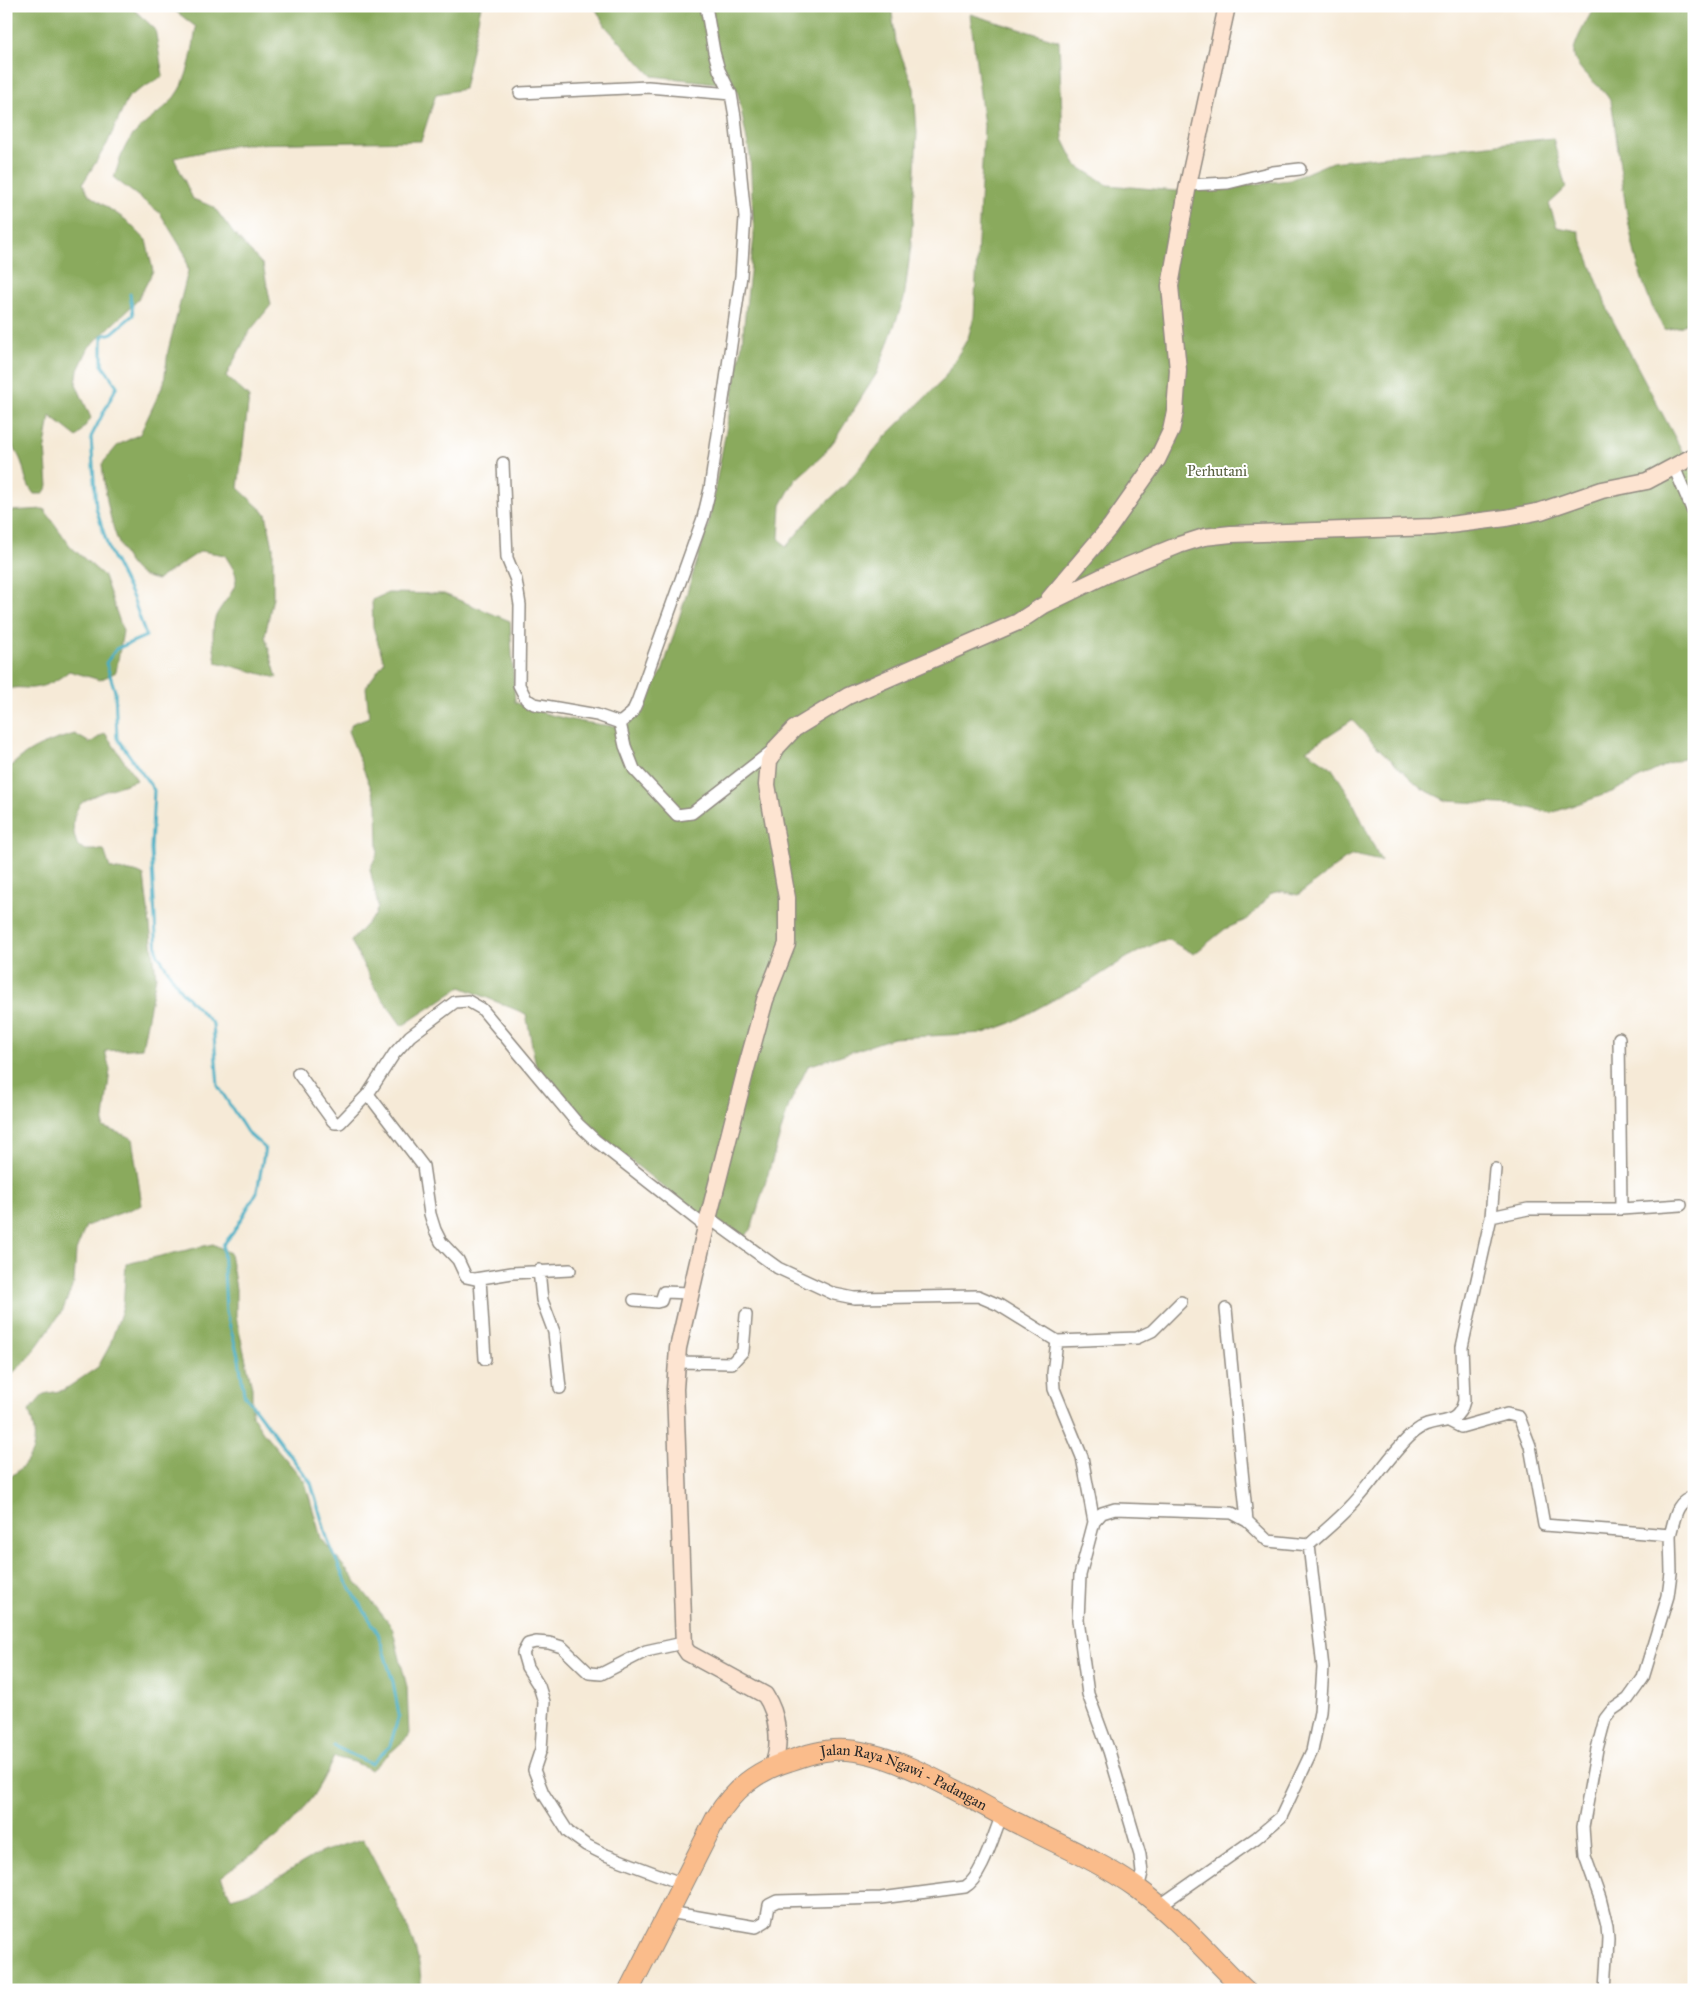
<svg xmlns="http://www.w3.org/2000/svg" width="1700" height="1996" font-family="'IM FELL Great Primer',serif">
  <style>
    .forest { fill: #8aaa5d; stroke: #5a6a44 }
    .lines { fill: none; stroke-linecap: round; stroke-linejoin: round }
    .stream { stroke: #44adc3; stroke-width: 3 }
    .street-casing { stroke: #908a81; stroke-width: 14 }
    .secondary-casing { stroke: #908a81; stroke-width: 19 }
    .highway-casing { stroke: #908a81; stroke-width: 22 }
    .street { stroke: #fff; stroke-width: 11 }
    .secondary { stroke: #fde4d1; stroke-width: 16 }
    .highway { stroke: #fabc8b; stroke-width: 20 }
    .labels { text-anchor: middle; stroke-width: 4; stroke-linejoin: round; paint-order: stroke }
    .park-label { font-size: 15px; fill: #596141; stroke: #fff }
    .street-label { font-size: 15px; fill: #2b2b2b; stroke: #fff }
  </style>
  <rect width="100%" height="100%" fill="#fff"/>
  <filter id="ink" filterUnits="userSpaceOnUse"><feTurbulence type="fractalNoise" baseFrequency=".02" numOctaves="2"/><feDisplacementMap in="SourceGraphic" scale="10" xChannelSelector="R" yChannelSelector="G"/><feConvolveMatrix kernelMatrix="1 2 1 2 8 2 1 2 1" color-interpolation-filters="sRGB"/></filter>
  <filter id="wash" filterUnits="userSpaceOnUse"><feTurbulence type="fractalNoise" baseFrequency=".0096" numOctaves="4" result="noise"/><feDisplacementMap in="SourceGraphic" scale="20" xChannelSelector="R" yChannelSelector="G"/><feGaussianBlur stdDeviation="1.12" result="paint"/><feColorMatrix in="noise" values="0 0 0 0 0 0 0 0 0 0 0 0 0 0 0 0 0 1.4 0 .05"/><feComposite in="paint" operator="in"/></filter>
  <g filter="url(#wash)">
    <rect width="100%" height="100%" fill="#f6ead7"/>
    <path class="forest" d="M6,6H130L155,29L163,76L129,96L107,144L83,183L89,195L126,220L146,240L153,271L138,300L89,347L78,370L76,384L91,418L77,437L50,416L45,447L48,486L43,494H34C19,475 29,460 6,441Z
      M169,6H481L464,89L436,94L421,141L242,144L174,158L193,199L214,207L234,234L263,265L271,305L249,332L226,376L249,397L238,488L266,514L273,547V597L265,636L277,678L216,662C214,649 211,632 215,618C220,605 238,590 236,576C235,570 228,561 225,555L201,551L157,580C151,578 143,577 139,573C113,553 105,494 102,464L118,445L140,434L164,383L168,351L188,271L185,254L160,213L114,178C119,163 123,145 135,133C149,118 168,109 179,90C190,72 193,48 196,27Z
      M594,6H891L896,42L914,88L917,133L911,246L904,299L877,373L834,441L822,456L795,480L781,505L779,538L786,547L811,517L846,484L885,437L943,380L968,338L974,317L984,126L970,14L1059,41L1063,139L1076,165L1108,185L1176,191L1213,189L1290,180L1332,162L1553,138L1566,188L1549,204L1557,227L1578,231L1610,315L1681,449L1694,463V754L1672,762L1612,792L1551,813L1517,805L1447,801L1421,788L1376,746L1352,720L1306,750L1331,767L1350,796L1381,861L1353,855L1345,859L1298,895L1281,891L1272,893L1248,919L1225,929L1194,954L1169,940L1160,941L1128,957L1081,987L1064,994L1011,1023L984,1033L893,1038L808,1066L789,1105L751,1230L743,1238L686,1205L596,1133L536,1066L526,1014L461,987L402,1026L375,988L351,941L375,915L378,906L370,869L378,852L377,803L348,731L353,723L369,717L366,687L384,662L373,627L372,600L388,593L444,594L510,621L515,702C543,716 598,727 628,726L662,672L708,526L741,351L754,237L750,156L738,94L734,85L652,76L606,27Z
      M1595,6H1694V317L1682,326L1665,330C1628,275 1622,171 1612,106C1609,88 1571,71 1574,51C1575,40 1589,17 1595,6Z
      M44,509L71,547L104,576L123,631L116,672L100,680L69,671C58,680 48,686 33,688C22,689 16,685 6,691V510L9,511Z
      M105,733L137,780C124,785 93,794 83,802C70,812 72,833 78,846L86,850H104L110,868C122,873 132,868 144,876L156,976L142,1048L105,1051L110,1070L103,1127L132,1138L142,1205L86,1226L76,1251L74,1282L63,1310L27,1360L6,1379V772C25,749 47,742 75,734L90,743Z
      M213,1244L230,1253L236,1289V1317L252,1387V1415L263,1432L305,1482L321,1538L392,1627L407,1687L409,1736L371,1770L354,1762L334,1757C319,1790 301,1818 272,1841C255,1853 237,1864 221,1877L231,1898C265,1890 285,1872 314,1856C329,1848 347,1844 363,1839C384,1882 424,1942 421,1990H6V1480C35,1460 40,1444 29,1411L44,1394L64,1390L98,1367L109,1347L123,1307L126,1264Z"/>
    <g class="lines">
      <path class="stream" d="M130,294L133,315L112,333L102,336V365L117,386L91,437L96,508L109,550L133,598L146,636L116,649L106,663L115,691L117,738L154,790L151,849L157,953L181,991L213,1024L218,1086L247,1132L265,1148L257,1192L233,1233L223,1245L226,1312L239,1359L244,1394L311,1483L328,1541L344,1578L378,1633L393,1682L399,1715L390,1746L371,1764L334,1746"/>
    </g>
  </g>
  <g filter="url(#ink)">
    <g class="lines">
      <defs>
        <path id="street" d="M520,93L648,87L731,94
          M1188,185L1228,183L1273,172L1300,169
          M503,463L507,558L516,580L520,605L519,685L526,699L534,704L597,715L620,723L625,746L634,769L677,815L692,813L773,750
          M1674,467L1694,514
          M620,723L632,713L637,702L703,518L710,489L741,276L745,217L735,117L731,94L719,70L714,52L706,6
          M1619,1038L1621,1209
          M298,1073L332,1120L335,1123H340L368,1094L394,1054L410,1036L455,1002L468,1001L482,1009L578,1124L595,1140L706,1227
          M368,1094L423,1166L430,1214L435,1230L441,1242L458,1260L466,1277L475,1279L512,1273L570,1270
          M1491,1217L1495,1169
          M709,1218L778,1268L834,1294L854,1298L978,1296L999,1305L1057,1341L1137,1338L1152,1331L1181,1302
          M539,1270L542,1300L554,1332L560,1388
          M480,1279L485,1359
          M634,1300L657,1302L661,1301L664,1292L690,1293
          M1226,1309L1247,1521
          M1057,1341L1053,1373L1054,1389L1082,1457L1094,1522
          M677,1362L732,1363L743,1351L746,1315
          M1449,1421L1461,1427L1507,1414L1519,1417L1530,1446L1544,1525L1670,1535L1671,1573L1668,1596L1643,1678L1628,1699L1612,1710L1605,1719L1597,1749L1583,1827L1585,1856L1600,1898L1607,1926L1608,1939L1605,1990
          M1670,1535C1675,1519 1675,1501 1694,1497
          M683,1643L646,1651L601,1674L589,1673L562,1647L549,1643L536,1642L528,1644L523,1653L527,1667L539,1686L544,1702L541,1749L534,1770L543,1793L568,1832L586,1845L606,1855L683,1884
          M1138,1889L1142,1873L1140,1855L1109,1751L1088,1694L1078,1620L1080,1575L1094,1522L1102,1513L1115,1509L1232,1513L1247,1521L1268,1541L1309,1545C1323,1532 1338,1520 1351,1506C1372,1485 1394,1448 1416,1431C1434,1416 1457,1430 1464,1401L1462,1347L1491,1217L1528,1209H1621L1681,1205
          M1159,1906L1256,1838L1281,1817L1312,1751L1320,1712L1323,1668L1309,1545
          M669,1912L756,1927L766,1921L769,1905L777,1901L881,1898L965,1887C982,1878 994,1833 1002,1815"/>
        <path id="secondary" d="M1049,599L1110,527L1157,460L1171,431L1175,412L1178,370L1170,286L1188,185L1227,6
          M772,1767C782,1746 778,1714 765,1695L688,1653L684,1647L675,1389L678,1348L706,1227L746,1069L765,1000L787,944V898L767,785L769,761L777,747L794,729L848,696L1018,622L1044,605L1110,573L1179,545L1204,537L1231,534L1433,527L1506,518L1541,511L1602,490L1647,481L1694,456"/>
        <g id="highway">
          <path id="s1" d="M629,1990L716,1818C734,1789 756,1771 789,1761C803,1756 818,1751 833,1750C887,1746 963,1795 1011,1820C1053,1842 1098,1860 1137,1888C1176,1916 1211,1957 1245,1990"/>
        </g>
      </defs>
      <use href="#street" class="street-casing"/>
      <use href="#secondary" class="secondary-casing"/>
      <use href="#highway" class="highway-casing"/>
      <use href="#street" class="street"/>
      <use href="#secondary" class="secondary"/>
      <use href="#highway" class="highway"/>
    </g>
  </g>
  <g class="labels">
    <g class="park-label">
      <text x="1217" y="476">Perhutani</text>
    </g>
    <g class="street-label">
      <text dy="5" stroke="none"><textPath href="#s1" startOffset="409">Jalan Raya Ngawi - Padangan</textPath></text>
    </g>
  </g>
  <rect width="1700" height="1996" fill="none" stroke="#fff" stroke-width="25"/>
</svg>
